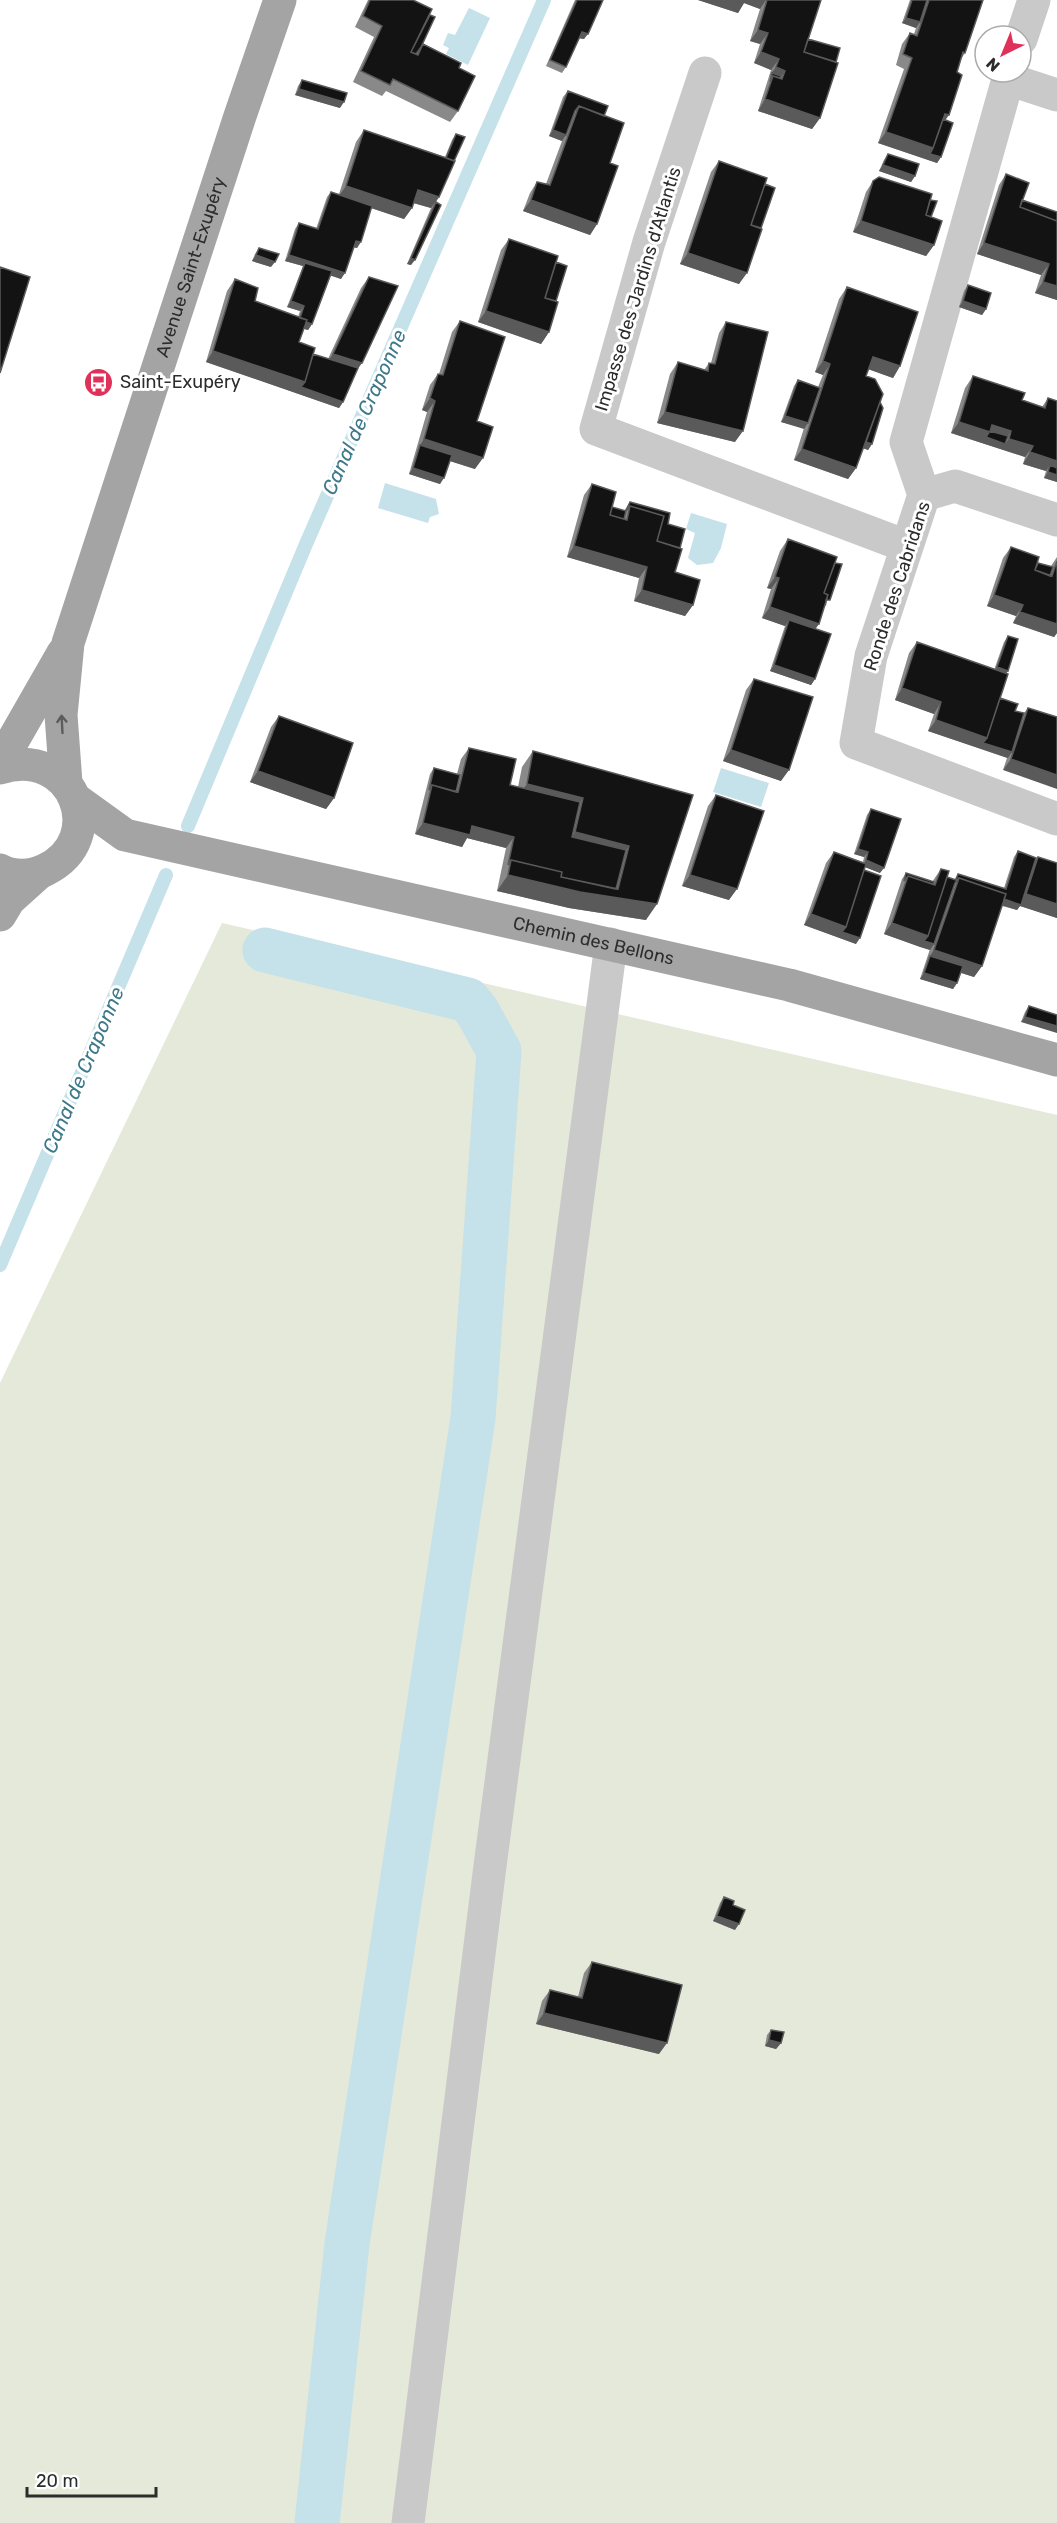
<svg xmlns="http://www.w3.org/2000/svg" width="1057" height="2523" font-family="Rubik,sans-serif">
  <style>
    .green { fill: #e4e9d9 }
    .water { fill: #c5e1e9 }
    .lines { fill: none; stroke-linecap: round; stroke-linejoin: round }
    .stream { stroke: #c5e1e9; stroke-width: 14 }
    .canal { stroke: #c5e1e9; stroke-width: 45 }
    .minor { stroke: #c9c9c9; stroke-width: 33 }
    .major { stroke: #a4a4a4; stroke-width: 33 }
    .wall { fill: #898989 }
    .shaded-wall { fill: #5a5a5a }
    .building { fill: #131313; stroke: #5a5a5a; stroke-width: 1.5 }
    .oneway { stroke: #5c5c5c }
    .labels { text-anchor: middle; stroke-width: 6; stroke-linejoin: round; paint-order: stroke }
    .street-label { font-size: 18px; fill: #2c2c2c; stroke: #fff }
    .poi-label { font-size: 18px; fill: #2c2c2c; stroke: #fff; text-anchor: start }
    .water-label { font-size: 20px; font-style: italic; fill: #3d798a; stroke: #fff }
  </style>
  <rect width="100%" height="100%" fill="#fff"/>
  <path class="green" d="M222,923L1057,1115V2523H0V1383Z"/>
  <path class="water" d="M469,8L490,18L468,65L446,54L449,48L443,45L448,33L455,35Z
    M385,483L436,499L439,514L430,517L428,523L378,508Z
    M691,513L727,524L721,548L713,563L697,565L688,558L695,533L686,529Z
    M721,768L769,783L761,807L713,792Z"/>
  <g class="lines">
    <path class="stream" d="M188,826L306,544L544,0
      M0,1265L166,875"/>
    <path class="canal" d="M265,950L468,1000L477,1011L499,1051L473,1418L347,2244L317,2523"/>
    <path class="minor" d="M1021,39L1034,0
      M1010,72L1008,79L1057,95
      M705,73L649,242L596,429L906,546
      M924,495L906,442L1008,79
      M1057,520L955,486L924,495L871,656L856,743L1057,819
      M408,2523L490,1866L611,944"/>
    <g class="major">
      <path d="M0,763L63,653"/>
      <path d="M0,768C74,745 110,839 45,870C31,877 13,877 0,870"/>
      <path id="s1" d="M66,783L61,715L68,643L240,116L280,0"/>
      <path id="s2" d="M75,799L125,835L789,985L1057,1060"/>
      <path d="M0,915L9,900L39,873"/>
    </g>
  </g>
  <path class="wall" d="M368,0H413L430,15L421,47L459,68L458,111L450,122L386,91L382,96L353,82L374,37L355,27Z
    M575,0H603L584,39L579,38L566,67L562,73L546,66Z
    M698,0H821L808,39L820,118L812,129L758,111L771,70L754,63L760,44L750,41L760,9L744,3L738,13Z
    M910,0H983L965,53L961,59L957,72L945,120L941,157L937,163L878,143L904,69L896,65L902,44L910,33L914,34L916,28L902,23Z
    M302,80L340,108L295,95L298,86Z
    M568,91L604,116L610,163L597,224L590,235L523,211L530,193L537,182L546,184L562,141L549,136L563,97Z
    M364,130L445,157L452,140L456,134L439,197L436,202L411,265L407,264L431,208L413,203L412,208L404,219L371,208L357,248L354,247L341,279L331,275L312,324L308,330L304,329L299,342L313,354L328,359L361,288L369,277L362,363L358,368L343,402L339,408L206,362L227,291L235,279L255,301L298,317L300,311L287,307L303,266L285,261L295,229L299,223L316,229L327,197L331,192L339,194L356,142Z
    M888,154L915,176L911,182L879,171L884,160Z
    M719,161L765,184L761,228L739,284L680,264L711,172Z
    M1006,174L1022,200L1057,212V300L1035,293L1041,275L977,254L999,185Z
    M873,181L930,200L934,245L926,256L853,232L866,192Z
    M509,239L556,301L549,332L541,344L478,322L501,250Z
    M259,248L271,267L252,261L255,254Z
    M968,285L986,309L982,315L959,307L964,291Z
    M847,287L900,366L893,378L868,369L866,376L880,402L872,444L868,450L863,448L856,468L848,479L794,460L804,428L781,422L794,386L798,380L818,387L823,375L815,372L839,299Z
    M460,321L477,421L475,469L450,461L440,484L409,474L427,412L422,410L430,385L438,374H439L452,332Z
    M726,322L735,442L657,423L670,374L678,362L704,370L709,363H711L719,333Z
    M973,376L1022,400L1042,407L1048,398L1057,482L1044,478L1046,471L1023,464L1025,457L951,433L965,388Z
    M592,484L612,507L624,511L630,502L668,524L680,548L675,572L693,605L685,616L634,601L639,578L567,557L584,495Z
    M788,539L835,563L826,606H825L815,629V679L811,685L770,671L785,626L762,618L771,589L767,588L780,551Z
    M1011,547L1038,563L1051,566L1057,557V633L1054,637L1013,623L1016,616L987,606L1003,558Z
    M1008,636V671L1006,674L1000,698L1015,711L1024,713L1028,708L1057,717L1003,770L1007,758L928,731L934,714L895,700L909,653L917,642L994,670L1004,642Z
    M754,679L781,781L723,761L746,690Z
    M279,716L334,798L326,809L250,782L271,727Z
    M469,748L510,785L518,787L522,767L533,751L693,795L646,920L569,908L497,891L506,848L467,838L462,847L415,834L430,774L434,768L457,774L461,759Z
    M716,795L729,900L682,886L708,806Z
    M871,809L880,873L865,867L856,944L804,925L826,863L834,852L863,862L864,857L854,854L867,815Z
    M1018,851L1035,861L1038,857L1057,863V918L1020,906L1017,910L1002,906L982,966L974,977L961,973L957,983L953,989L920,979L930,949V950L884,934L902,879L906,873L932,882L941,869L947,877L954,880L958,874L1004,888L1014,857Z
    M1029,1006L1057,1015L1021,1022L1025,1012Z
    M724,1897L733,1905L735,1930L713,1921L720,1903Z
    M592,1962L659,2054L536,2024L542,2001L550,1990L578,1997L584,1973Z
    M771,2030L781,2043L776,2049L765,2046L767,2035Z"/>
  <path class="shaded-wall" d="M698,0H766L760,9L744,3L738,13Z
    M906,18L920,22L916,28L902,23Z
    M758,30L768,33L760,44L750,41Z
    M582,32L588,34L584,39L578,38Z
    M761,52L779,59L771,70L754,63Z
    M776,67L785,71L777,82L773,76L772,73L768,78Z
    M299,89L344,102L340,108L295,95Z
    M765,99L820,118L812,129L758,111Z
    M945,114L949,115L941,126Z
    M553,130L566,135L562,141L549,136Z
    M886,132L933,148L941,157L937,163L878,143Z
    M883,165L915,176L911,182L879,171Z
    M346,186L412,208L404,219L338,197Z
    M418,190L439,197L431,208L410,202Z
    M531,200L597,224L590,235L523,211Z
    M861,221L934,245L926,256L853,232Z
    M356,241L361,242L357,248L352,247Z
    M984,243L1049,264L1041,275L977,254Z
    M688,253L747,273L739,284L680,264Z
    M256,255L275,262L271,267L252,261Z
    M289,255L345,273L341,279L304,267L305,263L303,266L285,261Z
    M411,258L415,260L411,265L407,264Z
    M1043,282L1057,286V300L1035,293Z
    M291,301L304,306L300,311L287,307Z
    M963,301L986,309L982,315L959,307Z
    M486,311L549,332L541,344L478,322Z
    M299,320L312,324L308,330L295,326Z
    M213,351L305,382L343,402L339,408L206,362Z
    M333,354L362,363L354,374L325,365Z
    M873,357L900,366L893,378L865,368Z
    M823,361L830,364L823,375L815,372Z
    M430,398L435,401L427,412L422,410Z
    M665,412L743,431L735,442L657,423Z
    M785,416L808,423L804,429L781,422Z
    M959,422L992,425L1011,431L1004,442L1005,444L1009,439L1033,446L1025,457L951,433Z
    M424,439L483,458L475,469L418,451L420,445Z
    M864,441L872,444L868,450L860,447Z
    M802,449L856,468L848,479L794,460Z
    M1030,452L1057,461V475L1050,465L1046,471L1023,464Z
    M413,468L444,478L440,484L409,474Z
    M1048,472L1057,475V482L1044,478Z
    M574,546L647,567L639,578L567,557Z
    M775,577L779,578L771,589L767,588Z
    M642,590L693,605L685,616L634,601Z
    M994,595L1023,605L1016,616L987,606Z
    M770,607L819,624L811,635L789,620L785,626L762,618Z
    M1020,612L1057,624V633L1054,637L1013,623Z
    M774,665L815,679L811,685L770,671Z
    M997,667L1008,671L1004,676L993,672Z
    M902,688L941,702L934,714L895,700Z
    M936,720L987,738L1012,752L1008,758L928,731Z
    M731,750L789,770L781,781L723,761Z
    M1011,759L1057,775V789L1003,770Z
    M258,771L334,798L326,809L250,782Z
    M527,784L583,798L572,814L515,800Z
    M423,823L472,826L514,837L506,848L467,838L462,847L415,834Z
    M575,832L629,846L618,861L564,848Z
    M858,849L868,852L864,857L854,854Z
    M866,860L884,868L880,873L862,866Z
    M508,875L657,904L646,920L569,908L497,891Z
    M690,875L737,889L729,900L682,886Z
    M957,884L1019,904L1026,894L1057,904V918L1020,906L1017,910L954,890Z
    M811,914L846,927L860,938L856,944L804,925Z
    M892,923L928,936L920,947L884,934Z
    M924,941L934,944L930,950L920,947Z
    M934,950L982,966L974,977L928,962L930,956Z
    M924,973L957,983L953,989L920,979Z
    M1025,1017L1057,1026V1033L1021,1022Z
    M717,1916L739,1924L735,1930L713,1921Z
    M544,2013L667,2043L659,2054L536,2024Z
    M769,2040L781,2043L776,2049L765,2046Z"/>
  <path class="building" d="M370,0H413L432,9L411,52L418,55L423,44L461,63L459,68L475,76L458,111L393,79L390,85L361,71L382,26L363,16Z
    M577,0H603L588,34L582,32L566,67L550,60Z
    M767,0H821L804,52L838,63L820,118L765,99L773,76L782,79L785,71L776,67L779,59L761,52L768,33L758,30Z
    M912,0H927L920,22L906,18Z
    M929,0H983L965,53L963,52L957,72L962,75L949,115L945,114L933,148L886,132L912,58L903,54L910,33L917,36Z
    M430,15L435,17L421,47L416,54L411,52Z
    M808,39L840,48L836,62L804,52Z
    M772,73L781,76L780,78L773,76L770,82Z
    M302,80L347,93L344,102L299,89Z
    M568,91L608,106L604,116L579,106L575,111L566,135L553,130Z
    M579,106L624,123L610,163L618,166L597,224L531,200L537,182L550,185Z
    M943,119L953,123L941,157L930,154L933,148Z
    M364,130L455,161L439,197L418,190L412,208L346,186Z
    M456,134L465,137L454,161L446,158Z
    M888,154L919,164L915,176L883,165Z
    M719,161L767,178L751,225L762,229L747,273L688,253Z
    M1006,174L1029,183L1020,207L1057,221V286L1043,282L1049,264L984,243Z
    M879,177L932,194L926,215L942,221L934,245L861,221L873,181Z
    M765,184L775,188L761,228L751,225Z
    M331,192L372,206L361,242L356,241L345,273L289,255L299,223L318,229Z
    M930,200L937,201L931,217L926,215Z
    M1022,200L1057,212V221L1020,207Z
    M436,202L441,205L415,260L411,258Z
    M509,239L558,256L545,298L558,302L549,332L486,311Z
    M259,248L279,254L275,262L256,255Z
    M556,262L567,266L556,301L545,298Z
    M305,263L332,271L312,324L306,322L307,320L300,318L304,306L291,301Z
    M0,267L30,277L0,373Z
    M369,277L398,286L362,363L333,354Z
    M235,279L258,288L255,301L307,320L299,342L315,348L305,382L213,351Z
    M968,285L991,293L986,309L963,301Z
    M847,287L918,312L900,366L873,357L866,376L875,379L883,394L856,468L802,449L830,364L823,361Z
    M460,321L505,337L477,421L493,427L483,458L424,439L435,401L430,398L438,374L443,375Z
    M726,322L768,332L743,431L665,412L678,362L708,371L709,363L715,364Z
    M313,354L358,368L343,402L301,387L305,382Z
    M973,376L1025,393L1022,400L1045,408L1048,398L1057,401V461L1030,452L1033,446L1009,439L1011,431L992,425L990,432L959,422Z
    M798,380L820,388L808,423L785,416Z
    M880,402L883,408L872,444L866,442Z
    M990,431L1008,436L1005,444L986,437Z
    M420,445L452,455L444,478L413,468Z
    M1050,465L1057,468V475L1048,472Z
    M592,484L616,492L610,515L627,520L630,506L664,516L657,541L682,549L675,572L700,580L693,605L642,590L647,567L574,546Z
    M630,502L670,513L668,524L685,529L680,548L657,541L664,516L630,506L626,511Z
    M612,507L626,511L624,519L610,515Z
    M788,539L837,557L824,593L828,595L819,624L770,607L779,578L775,577Z
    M1011,547L1039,557L1035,570L1052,576L1057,561V624L1020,612L1023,605L994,595Z
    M835,563L842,564L830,600H826L828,595L824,593Z
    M1038,563L1053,567L1050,576L1035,570Z
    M789,620L831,634L815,679L774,665Z
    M1008,636L1018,639L1008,671L997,667Z
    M917,642L1008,674L987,738L936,720L941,702L902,688Z
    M754,679L813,697L789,770L731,750Z
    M1000,698L1018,704L1015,711L1024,713L1012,752L983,743L987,738Z
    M1028,708L1057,717V775L1011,759Z
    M279,716L353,743L334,798L258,771Z
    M469,748L516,759L510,785L580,802L572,837L626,850L616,889L561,877L562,872L511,860L508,865L514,837L472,826L470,835L423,823L432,785L458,792Z
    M533,751L693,795L657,904L580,892L508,875L511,860L562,872L561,877L618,889L629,846L575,832L583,798L527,784Z
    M434,768L460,775L456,792L432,785L429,790Z
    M716,795L764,811L737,889L690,875Z
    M871,809L901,819L884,868L866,860L868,852L858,849Z
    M1018,851L1036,858L1021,905L1004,899L1006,894L959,878L955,883L934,944L924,941L928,936L947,877L956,880L958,874L1006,889Z
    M834,852L866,864L846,927L811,914Z
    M1038,857L1057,863V904L1026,894Z
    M941,869L949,871L928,936L892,923L908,876L935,885Z
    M864,870L881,876L860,938L842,932L846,927Z
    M906,873L934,882L933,884L908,876L904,881Z
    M959,878L1006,894L982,966L934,950Z
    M930,956L963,966L957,983L924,973Z
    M1029,1006L1057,1015V1026L1025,1017Z
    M724,1897L734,1901L733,1905L745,1910L739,1924L717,1916Z
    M592,1962L682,1985L667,2043L544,2013L550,1990L582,1998Z
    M771,2030L784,2032L781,2043L769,2040Z"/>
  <defs><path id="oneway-shaft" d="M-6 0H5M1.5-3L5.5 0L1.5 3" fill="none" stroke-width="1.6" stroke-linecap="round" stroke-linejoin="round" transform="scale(1.5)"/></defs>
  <use class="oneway" href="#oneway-shaft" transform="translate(62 724) rotate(-93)"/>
  <defs>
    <symbol id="bus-disc" viewBox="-11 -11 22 22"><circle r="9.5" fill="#df315a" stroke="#fff"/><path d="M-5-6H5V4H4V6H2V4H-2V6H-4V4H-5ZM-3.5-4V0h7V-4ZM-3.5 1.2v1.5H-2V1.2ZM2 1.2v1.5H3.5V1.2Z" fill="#fff"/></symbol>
  </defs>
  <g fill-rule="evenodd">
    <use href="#bus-disc" x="82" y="366" width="33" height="33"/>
  </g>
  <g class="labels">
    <g class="street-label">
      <text dy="6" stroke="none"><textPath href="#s1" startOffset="536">Avenue Saint-Exupéry</textPath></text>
      <text transform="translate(638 289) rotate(-73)" y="6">Impasse des Jardins d'Atlantis</text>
      <text transform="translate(897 586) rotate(-72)" y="6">Ronde des Cabridans</text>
      <text dy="6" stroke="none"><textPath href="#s2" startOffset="542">Chemin des Bellons</textPath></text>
    </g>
    <g class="poi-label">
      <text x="120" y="388">Saint-Exupéry</text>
    </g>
    <g class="water-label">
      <text transform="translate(364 412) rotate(-66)" y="7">Canal de Craponne</text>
      <text transform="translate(83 1070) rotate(-67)" y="7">Canal de Craponne</text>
    </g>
  </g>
  <g transform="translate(1003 54) rotate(223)"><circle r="28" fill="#ffffff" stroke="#ababab" stroke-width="1.5"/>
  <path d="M0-4.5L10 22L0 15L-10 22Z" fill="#df315a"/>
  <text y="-9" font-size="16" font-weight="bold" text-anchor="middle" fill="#2c2c2c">N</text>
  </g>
  <path d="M27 2487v9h129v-9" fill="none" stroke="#2c2c2c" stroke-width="3"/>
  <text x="36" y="2487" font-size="18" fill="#2c2c2c" stroke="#ffffff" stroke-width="4.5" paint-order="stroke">20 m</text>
</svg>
